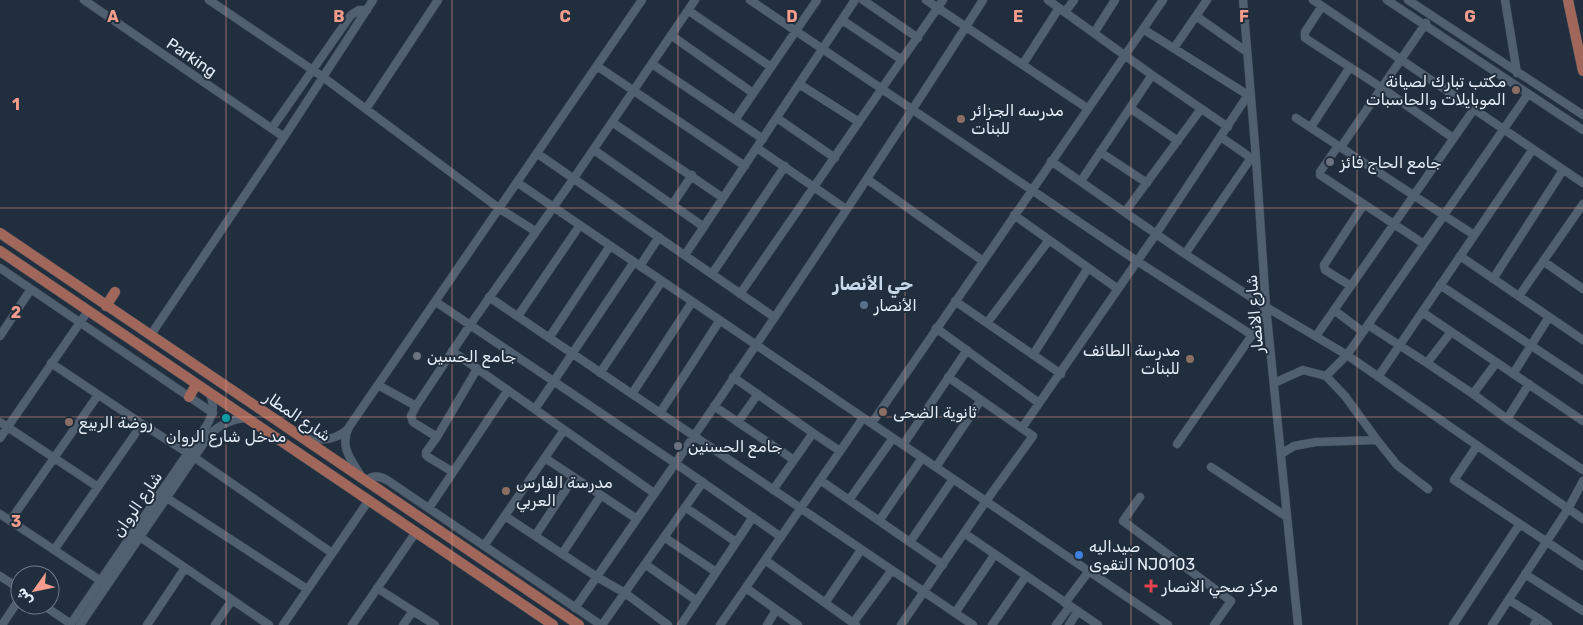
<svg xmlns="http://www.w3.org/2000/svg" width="1583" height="625" font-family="Rubik,'Noto Sans Arabic',sans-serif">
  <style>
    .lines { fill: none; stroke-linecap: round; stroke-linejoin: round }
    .minor-casing { stroke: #3f4a57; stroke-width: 9 }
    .major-casing { stroke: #3f4a57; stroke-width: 11 }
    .minor { stroke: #516071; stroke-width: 8 }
    .major { stroke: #a1675a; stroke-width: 10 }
    .grid { fill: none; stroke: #f49d8c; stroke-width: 1; stroke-opacity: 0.55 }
    .education-dot { fill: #8d6e63; stroke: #212e3d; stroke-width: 2 }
    .worship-dot { fill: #6b7280; stroke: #212e3d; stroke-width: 2 }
    .service-dot { fill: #5c6f8a; stroke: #212e3d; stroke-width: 2 }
    .culture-dot { fill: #0f9aa8; stroke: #212e3d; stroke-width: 2 }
    .shop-dot { fill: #3f7fe0; stroke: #212e3d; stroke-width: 2 }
    .health-dot { fill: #e0444e; stroke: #212e3d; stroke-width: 2 }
    .labels { text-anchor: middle; stroke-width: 4; stroke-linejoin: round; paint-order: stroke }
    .street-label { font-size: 16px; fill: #e5eef8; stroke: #212e3d }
    .poi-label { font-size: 16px; fill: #e5eef8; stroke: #212e3d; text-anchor: start }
    .neighbourhood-label { font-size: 18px; font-weight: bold; fill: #c7d8eb; stroke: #212e3d }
    .grid-label { font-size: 16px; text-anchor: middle; font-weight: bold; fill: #f49d8c; stroke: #212e3d; stroke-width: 4; stroke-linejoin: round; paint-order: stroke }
  </style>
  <rect width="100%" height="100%" fill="#212e3d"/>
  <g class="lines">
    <defs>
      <path id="minor" d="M84,0L284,137
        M209,0L323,77L500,209L535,231
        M750,0L1137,261L1252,335
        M863,0L918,38
        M926,0L1087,108
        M1048,0L1152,75L1228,127
        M1243,0L1256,158L1266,307L1298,625
        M1313,0L1583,183
        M1387,0L1583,130
        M1408,0L1583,115
        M1505,0L1517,73
        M1322,6L1305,32V38L1382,88L1453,138
        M689,11L771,67
        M1065,12L1074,0
        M1196,16L1247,52
        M842,20L902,60
        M1143,29L1248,95H1251
        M1094,33L1115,0
        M672,36L753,93
        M1174,48L1207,0
        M652,64L763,139
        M1023,64L1059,8
        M597,66L745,166
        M799,84L859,122
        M1130,108L1178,141
        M366,109L438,0
        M777,118L835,158
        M1296,118L1474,235
        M735,120L817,0
        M612,122L723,198
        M1311,127L1350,67
        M272,128L351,15L359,10H367
        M1221,137L1251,158
        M1338,146L1320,172V175L1424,244
        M1341,147L1426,23
        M757,148L846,209
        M594,150L704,227
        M1100,152L1147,183
        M538,154L774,317
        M1051,161L1185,254L1266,307L1347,355L1583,519
        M867,179L983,261
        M1081,181L1152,75
        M518,183L1168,625
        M672,205L692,175
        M1125,212L1201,109
        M1014,215L1118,289
        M1185,254L1251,158H1256
        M685,255L855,0
        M1460,256L1583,340
        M1543,261L1583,289
        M640,266L659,237
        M0,268L213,413
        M712,274L785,166
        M1493,279L1563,170
        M1440,285L1583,380
        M1351,286L1325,270L1324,265L1364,204
        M740,294L943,0
        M1519,296L1583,204
        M489,297L973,625
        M955,301L1061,374
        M436,302L675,463L781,537
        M1334,310L1363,332
        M1422,312L1583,421
        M518,316L580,225
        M987,323L1049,240
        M1368,325L1427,363
        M936,328L1039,403
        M1451,332L1427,363L1473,394L1496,363
        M0,336L31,289
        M150,336L284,137L373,0
        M1316,336L1474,109
        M549,338L610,246
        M452,351L654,493
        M1033,355L1088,268
        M51,363L142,424L188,453L332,553
        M600,373L662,281
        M1513,374L1549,317
        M1326,376L1347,355L1528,94
        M733,377L813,433
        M1378,377L1533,149
        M1274,383L1303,370L1326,376L1345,396L1377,440
        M378,385L416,406
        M632,394L692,302
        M1473,394L1507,419L1583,470
        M714,406L794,460
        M535,409L634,262
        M660,413L720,320
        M1507,419L1529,384
        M0,422L98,487
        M738,422L758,394
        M872,423L1163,0
        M1022,428L1156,234L1248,95
        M437,437L413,422L411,416L416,406L470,325L574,178L695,0
        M0,438L88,311
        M305,439C322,440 335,441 348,429
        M1177,444L1252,335L1265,309
        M903,445L967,350
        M1477,446L1454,480L1583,566
        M1281,454L1294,446L1316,442L1377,440L1397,465L1428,489
        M545,458L637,519
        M936,467L981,400L948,377
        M1211,467L1287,517
        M453,472L428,457L426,455V452L437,437L477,369
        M361,476C351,460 339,446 349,427L642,0
        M367,480C373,475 380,476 387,480L601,625
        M820,480L943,565
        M773,490L813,433L840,451
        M1140,497L1123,521L1231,601L1214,625
        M167,498L307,589
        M849,500L893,438
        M685,507L736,542
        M429,508L508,390
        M0,514L101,581
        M505,516L597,577L625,593L668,625
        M10,521L98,395
        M879,521L922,458
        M964,533L1098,625
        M535,536L574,477
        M140,537L269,625
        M664,537L716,572
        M910,542L953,479
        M484,546L564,430
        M54,550L142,424
        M562,554L601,495
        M765,560L856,625
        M645,564L697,601
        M1525,574L1583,611
        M0,576L20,589
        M377,588L435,625
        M746,588L798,625
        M1509,600L1538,618
        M825,603L861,550
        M1065,603L1089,571
        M43,605L71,624
        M575,608C715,408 852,205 983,0
        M955,613L995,554
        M853,623L892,570
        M2,625L20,598
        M70,625L207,425C213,414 215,406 210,394
        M80,625L210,434C221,424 231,419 245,418
        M147,625L185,568
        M215,625L232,600
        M283,625L369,500
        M352,625L416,532
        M403,625L413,611
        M602,625L703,482
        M681,625L753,517
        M720,625L863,418
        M767,625L776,610
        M901,625L986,501L1033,436L981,400
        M992,625L1026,576
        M1056,625L1070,606
        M1069,625L1078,611
        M1453,625L1519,525
        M1492,625L1568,509L1583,481
        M1534,625L1538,618L1548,625"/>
      <path id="major" d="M1568,0L1583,71
        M0,233C192,365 387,493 579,625
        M0,251C184,377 369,500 553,625
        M106,306L115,292
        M189,397L196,385"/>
    </defs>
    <use href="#minor" class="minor-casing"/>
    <use href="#major" class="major-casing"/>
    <use href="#minor" class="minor"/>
    <use href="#major" class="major"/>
  </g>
  <path class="grid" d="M226,0V625M452,0V625M678,0V625M905,0V625M1131,0V625M1357,0V625M0,208H1583M0,417H1583"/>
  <g class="education-dot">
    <circle cx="1516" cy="90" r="5"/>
    <circle cx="961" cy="119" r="5"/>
    <circle cx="1190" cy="359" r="5"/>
    <circle cx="883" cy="412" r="5"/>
    <circle cx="69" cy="422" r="5"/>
    <circle cx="506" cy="491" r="5"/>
  </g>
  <g class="worship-dot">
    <circle cx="1330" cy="162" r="5"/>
    <circle cx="417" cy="356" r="5"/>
    <circle cx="678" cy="446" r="5"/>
  </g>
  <circle class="service-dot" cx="864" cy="305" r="5"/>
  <circle class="culture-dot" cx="226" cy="418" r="5"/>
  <circle class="shop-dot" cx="1079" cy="555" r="5"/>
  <path class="health-dot" d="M1148.5 578.5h5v5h5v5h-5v5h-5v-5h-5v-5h5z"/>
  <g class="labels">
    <g class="street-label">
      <text transform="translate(192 57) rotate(34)" y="6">Parking</text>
      <text transform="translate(1254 314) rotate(-95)" y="6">شارع الانصار</text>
      <text transform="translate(298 416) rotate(34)" y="6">شارع المطار</text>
      <text transform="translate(137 504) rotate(-56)" y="6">شارع الروان</text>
    </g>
    <g class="poi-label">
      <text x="1506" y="87" text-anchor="end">مكتب تبارك لصيانة<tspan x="1506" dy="18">الموبايلات والحاسبات</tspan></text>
      <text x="971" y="116">مدرسه الجزائر<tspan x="971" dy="18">للبنات</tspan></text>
      <text x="1340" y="168">جامع الحاج فائز</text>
      <text x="874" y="311">الأنصار</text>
      <text x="1180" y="356" text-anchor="end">مدرسة الطائف<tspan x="1180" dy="18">للبنات</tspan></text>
      <text x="427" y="362">جامع الحسين</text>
      <text x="893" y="418">ثانوية الضحى</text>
      <text x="79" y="428">روضة الربيع</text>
      <text x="226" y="442" text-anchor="middle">مدخل شارع الروان</text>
      <text x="688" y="452">جامع الحسنين</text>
      <text x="516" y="488">مدرسة الفارس<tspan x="516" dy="18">العربي</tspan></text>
      <text x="1089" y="552">صيداليه<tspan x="1089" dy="18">التقوى NJ0103</tspan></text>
      <text x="1162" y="592">مركز صحي الانصار</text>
    </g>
    <g class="neighbourhood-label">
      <text x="873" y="290">حي الأنصار</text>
    </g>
  </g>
  <g class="grid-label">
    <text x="113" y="22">A</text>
    <text x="339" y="22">B</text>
    <text x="565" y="22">C</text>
    <text x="792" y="22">D</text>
    <text x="1018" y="22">E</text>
    <text x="1244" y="22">F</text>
    <text x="1470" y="22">G</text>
    <text x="16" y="110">1</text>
    <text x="16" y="318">2</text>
    <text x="16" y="527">3</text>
  </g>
  <g transform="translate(35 590) rotate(237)"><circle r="24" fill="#212e3d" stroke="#6f7b88"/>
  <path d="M0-4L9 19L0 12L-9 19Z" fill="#f49d8c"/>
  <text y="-8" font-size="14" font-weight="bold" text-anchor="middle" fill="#e5eef8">ش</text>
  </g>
</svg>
